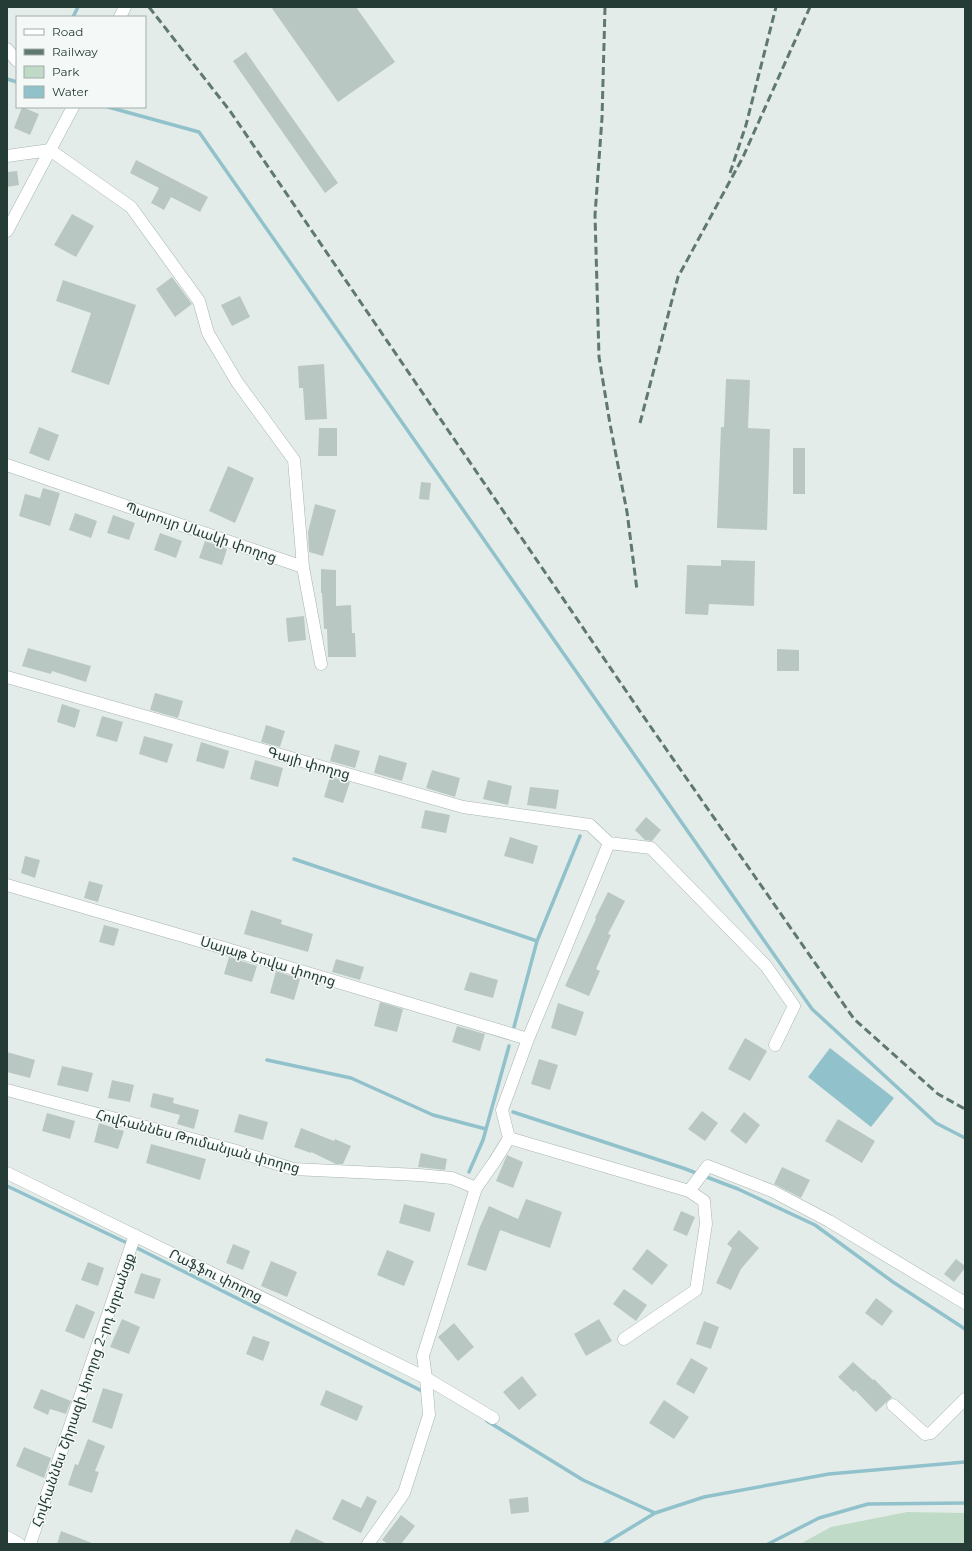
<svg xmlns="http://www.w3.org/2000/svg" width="972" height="1551" font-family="Montserrat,'Noto Sans Armenian',sans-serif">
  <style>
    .green { fill: #bfdbc7 }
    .water { fill: #91c2cc }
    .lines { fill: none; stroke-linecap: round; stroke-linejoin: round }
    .stream { stroke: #91c2cc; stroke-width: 3.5 }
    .building { fill: #b9c7c2 }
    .minor-casing { stroke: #a7b4b0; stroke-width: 13 }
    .secondary-casing { stroke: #a3b7b0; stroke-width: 13 }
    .minor { stroke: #fff; stroke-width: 12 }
    .secondary { stroke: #fff; stroke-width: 12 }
    .rail { stroke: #5f7871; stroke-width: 3; stroke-dasharray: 8 4; stroke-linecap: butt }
    .labels { text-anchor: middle; stroke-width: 3; stroke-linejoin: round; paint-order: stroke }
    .street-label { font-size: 14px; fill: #253c36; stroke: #f4f9f7 }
  </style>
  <rect width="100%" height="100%" fill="#e4ece9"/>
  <path class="green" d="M907,1512L965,1513V1544H800L831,1527Z"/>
  <path class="water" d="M830,1048L894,1098L871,1127L808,1077Z"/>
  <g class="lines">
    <path class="stream" d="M73,17L78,7
      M7,79L17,82
      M108,107L199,132L812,1009L936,1123L965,1138
      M294,859L537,941
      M514,1027L537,941L580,836
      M267,1060L351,1078L433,1115L486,1129
      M513,1112L683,1168L738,1189L815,1225L893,1282L965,1329
      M469,1172L483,1140L509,1046
      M7,1186L125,1242L422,1391
      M487,1421L583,1480L655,1513
      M604,1544L655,1513L704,1497L829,1474L965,1462
      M768,1544L819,1518L868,1504L965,1503"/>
  </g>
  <path class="building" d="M271,7H356L395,62L338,102Z
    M246,52L338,183L325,193L233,61Z
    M22,107L39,114L30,135L14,128Z
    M136,160L208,197L200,212L171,197L164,210L151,203L159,188L130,173Z
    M17,171L19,185L7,187V172Z
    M72,214L94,226L76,257L54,245Z
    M172,277L192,304L175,317L156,289Z
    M63,280L136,305L109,385L71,372L91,313L56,301Z
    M240,296L250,317L232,326L221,305Z
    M324,364L327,419L305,420L303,388H299L298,366Z
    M726,379L750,380L748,428L770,429L767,530L717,528L721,427H724Z
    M39,427L59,435L49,461L29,453Z
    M319,428H337V456H318Z
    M793,448H805V494H793Z
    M228,466L254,478L235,523L209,511Z
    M421,482L431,483L429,500L419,499Z
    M43,488L60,493L50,526L19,516L25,494L40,498Z
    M315,504L336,510L323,556L309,552L308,532Z
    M75,513L97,521L91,538L69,530Z
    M113,515L135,523L129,540L107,533Z
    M160,533L182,541L176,558L154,550Z
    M205,541L227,549L222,565L199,558Z
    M721,560L755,561L754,606L709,604L708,615L685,614L687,565L721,566Z
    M321,569L336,570V606L351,605L352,633H355L356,657H328L327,629H324L322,593H321Z
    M304,616L306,640L288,642L286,618Z
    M28,648L91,666L86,682L52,671L51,674L22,666Z
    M777,649L799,650V671H777Z
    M155,693L183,701L178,718L150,710Z
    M62,704L80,710L75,728L57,722Z
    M102,716L123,722L117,742L96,736Z
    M266,725L285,731L280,747L261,742Z
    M144,736L173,744L167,763L139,754Z
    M201,742L229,751L224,769L196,761Z
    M335,744L360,751L355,768L330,761Z
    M379,755L407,763L402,781L374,773Z
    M255,760L283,768L278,787L250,779Z
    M432,770L460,778L455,797L426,788Z
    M330,777L350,782L343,803L324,797Z
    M488,780L512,786L508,805L483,799Z
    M530,787L559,790L556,809L527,805Z
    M425,810L450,815L446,833L421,828Z
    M646,817L661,830L652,841L645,840L635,830Z
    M510,837L538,846L533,864L504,856Z
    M25,856L40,860L35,878L21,873Z
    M89,881L103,885L98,902L84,898Z
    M608,892L625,901L608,934L611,935L596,969L600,971L589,996L565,986L596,919L595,918Z
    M251,910L282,920L281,924L313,934L308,952L244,934Z
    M104,925L119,929L114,946L99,942Z
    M229,957L257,966L252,982L224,974Z
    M336,959L364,967L360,980L332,972Z
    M276,971L300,979L294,1000L270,993Z
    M470,972L498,980L493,998L464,990Z
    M380,1002L403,1009L397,1032L374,1026Z
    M558,1003L584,1012L576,1036L551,1028Z
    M457,1026L485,1034L480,1051L452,1042Z
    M745,1038L767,1051L750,1081L728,1069Z
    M7,1052L35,1060L30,1078L7,1072Z
    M539,1059L558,1065L550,1090L531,1084Z
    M62,1066L93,1073L88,1092L57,1085Z
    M112,1080L134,1085L130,1102L108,1098Z
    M153,1093L174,1098L173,1103L199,1110L194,1129L177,1124L180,1115L150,1107Z
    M702,1111L718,1123L705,1141L688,1129Z
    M744,1112L760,1125L746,1144L730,1131Z
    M47,1113L75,1121L70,1139L42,1131Z
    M239,1114L268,1122L263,1140L234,1132Z
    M838,1119L875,1141L862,1163L825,1141Z
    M99,1123L124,1131L118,1149L94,1142Z
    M301,1128L334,1141L335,1139L351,1146L343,1164H336L311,1152V1153L294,1147Z
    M151,1144L206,1159L200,1180L146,1163Z
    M421,1153L447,1159L445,1170L418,1167Z
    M507,1155L523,1162L513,1188L496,1181Z
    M782,1167L810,1180L801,1198L774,1184Z
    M526,1199L562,1212L550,1248L500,1230L486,1271L467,1265L479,1229L489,1206L518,1219Z
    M404,1204L435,1213L430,1232L399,1223Z
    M681,1211L695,1217L687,1236L673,1230Z
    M739,1230L759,1248L741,1269L731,1290L716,1283L732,1248L727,1244Z
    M233,1244L250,1251L243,1270L226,1263Z
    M647,1249L668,1265L652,1285L632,1269Z
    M387,1250L414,1261L404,1286L377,1275Z
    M956,1259L965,1266V1268L954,1282L944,1274Z
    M271,1261L297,1272L287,1297L261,1286Z
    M88,1262L104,1268L98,1286L81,1280Z
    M141,1273L161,1279L154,1299L134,1293Z
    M624,1289L647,1305L636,1321L613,1304Z
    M876,1298L893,1311L882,1326L865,1313Z
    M76,1304L95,1312L84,1339L65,1331Z
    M122,1319L140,1327L129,1354L110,1347Z
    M599,1319L612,1341L586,1356L574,1334Z
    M704,1321L719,1327L711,1349L696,1344Z
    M454,1323L474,1347L458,1361L438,1337Z
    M253,1336L270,1342L263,1361L246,1354Z
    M691,1358L708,1368L694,1394L676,1384Z
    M853,1362L873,1380L874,1379L892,1397L876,1412L855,1390L854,1392L838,1377Z
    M522,1376L537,1395L519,1410L503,1392Z
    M103,1388L123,1394L112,1429L92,1422Z
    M41,1389L71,1401L66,1414L50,1409L48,1415L33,1408Z
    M326,1390L363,1406L357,1421L320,1405Z
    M664,1400L689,1417L674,1439L649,1423Z
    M88,1439L105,1446L95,1471L99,1472L92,1493L68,1485L75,1464L78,1465Z
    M24,1447L51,1458L44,1478L16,1466Z
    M367,1496L377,1501L361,1533L332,1519L342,1499L361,1508Z
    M528,1497L529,1512L511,1514L509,1499Z
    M401,1515L415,1526L401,1544H388L382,1540Z
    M296,1529L327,1544H289Z
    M61,1531L92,1543V1544H57Z"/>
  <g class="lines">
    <defs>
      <path id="minor" d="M7,49L17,61
        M7,156L50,150L131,207L199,301L208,333L237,382L294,460L303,567
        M7,465L303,567L321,664
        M7,677L463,807L590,825L609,843
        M609,843L651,848L766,966L794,1006L775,1045
        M7,885L224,948L528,1039
        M7,1090L233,1150L293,1169L419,1175L452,1178L476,1188L495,1161L509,1138
        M509,1138L689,1191L704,1201L706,1224L696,1290L624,1339
        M509,1138L502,1110L528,1039L609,843
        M7,1173L426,1378L429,1415L404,1493L368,1544
        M476,1188L423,1356L426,1378L493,1418
        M689,1191L708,1166L772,1191L829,1221L965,1303
        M893,1405L925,1434L931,1433L965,1399
        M7,1537L19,1544
        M30,1544L135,1235"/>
      <path id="secondary" d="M120,17L125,7
        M7,231L73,107"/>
    </defs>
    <use href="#minor" class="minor-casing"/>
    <use href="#secondary" class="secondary-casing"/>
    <use href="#minor" class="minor"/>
    <use href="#secondary" class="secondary"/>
    <path class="rail" d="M149,7L230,111L648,723L854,1019L938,1094L965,1109
      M605,7L602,118L595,215L599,357L610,424L627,512L637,590
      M730,173L746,125L776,7
      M640,423L678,277L743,157L810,7"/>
  </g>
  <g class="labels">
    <g class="street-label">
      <text transform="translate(201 532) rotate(19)" y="5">Պարույր Սևակի փողոց</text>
      <text transform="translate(309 763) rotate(16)" y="5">Գայի փողոց</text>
      <text transform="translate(268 961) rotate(17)" y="5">Սայաթ Նովա փողոց</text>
      <text transform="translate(198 1141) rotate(15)" y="5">Հովհաննես Թումանյան փողոց</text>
      <text transform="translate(216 1275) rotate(26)" y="5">Րաֆֆու փողոց</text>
      <text transform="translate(83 1390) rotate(-71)" y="5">Հովհաննես Շիրազի փողոց 2-րդ նրբանցք</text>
    </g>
  </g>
  <rect width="972" height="1551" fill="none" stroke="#253c36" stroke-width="16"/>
  <rect x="16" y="16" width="130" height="92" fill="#f4f9f7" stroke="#a1adaa"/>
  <rect x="24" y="29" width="20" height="6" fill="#ffffff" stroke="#a1adaa"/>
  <text x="52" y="36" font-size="12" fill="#253c36">Road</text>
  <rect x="24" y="49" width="20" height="6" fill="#5f7871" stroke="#a1adaa"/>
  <text x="52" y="56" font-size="12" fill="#253c36">Railway</text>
  <rect x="24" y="66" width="20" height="12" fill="#bfdbc7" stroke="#a1adaa"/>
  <text x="52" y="76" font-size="12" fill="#253c36">Park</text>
  <rect x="24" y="86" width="20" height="12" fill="#91c2cc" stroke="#a1adaa"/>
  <text x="52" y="96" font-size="12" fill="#253c36">Water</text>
</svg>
